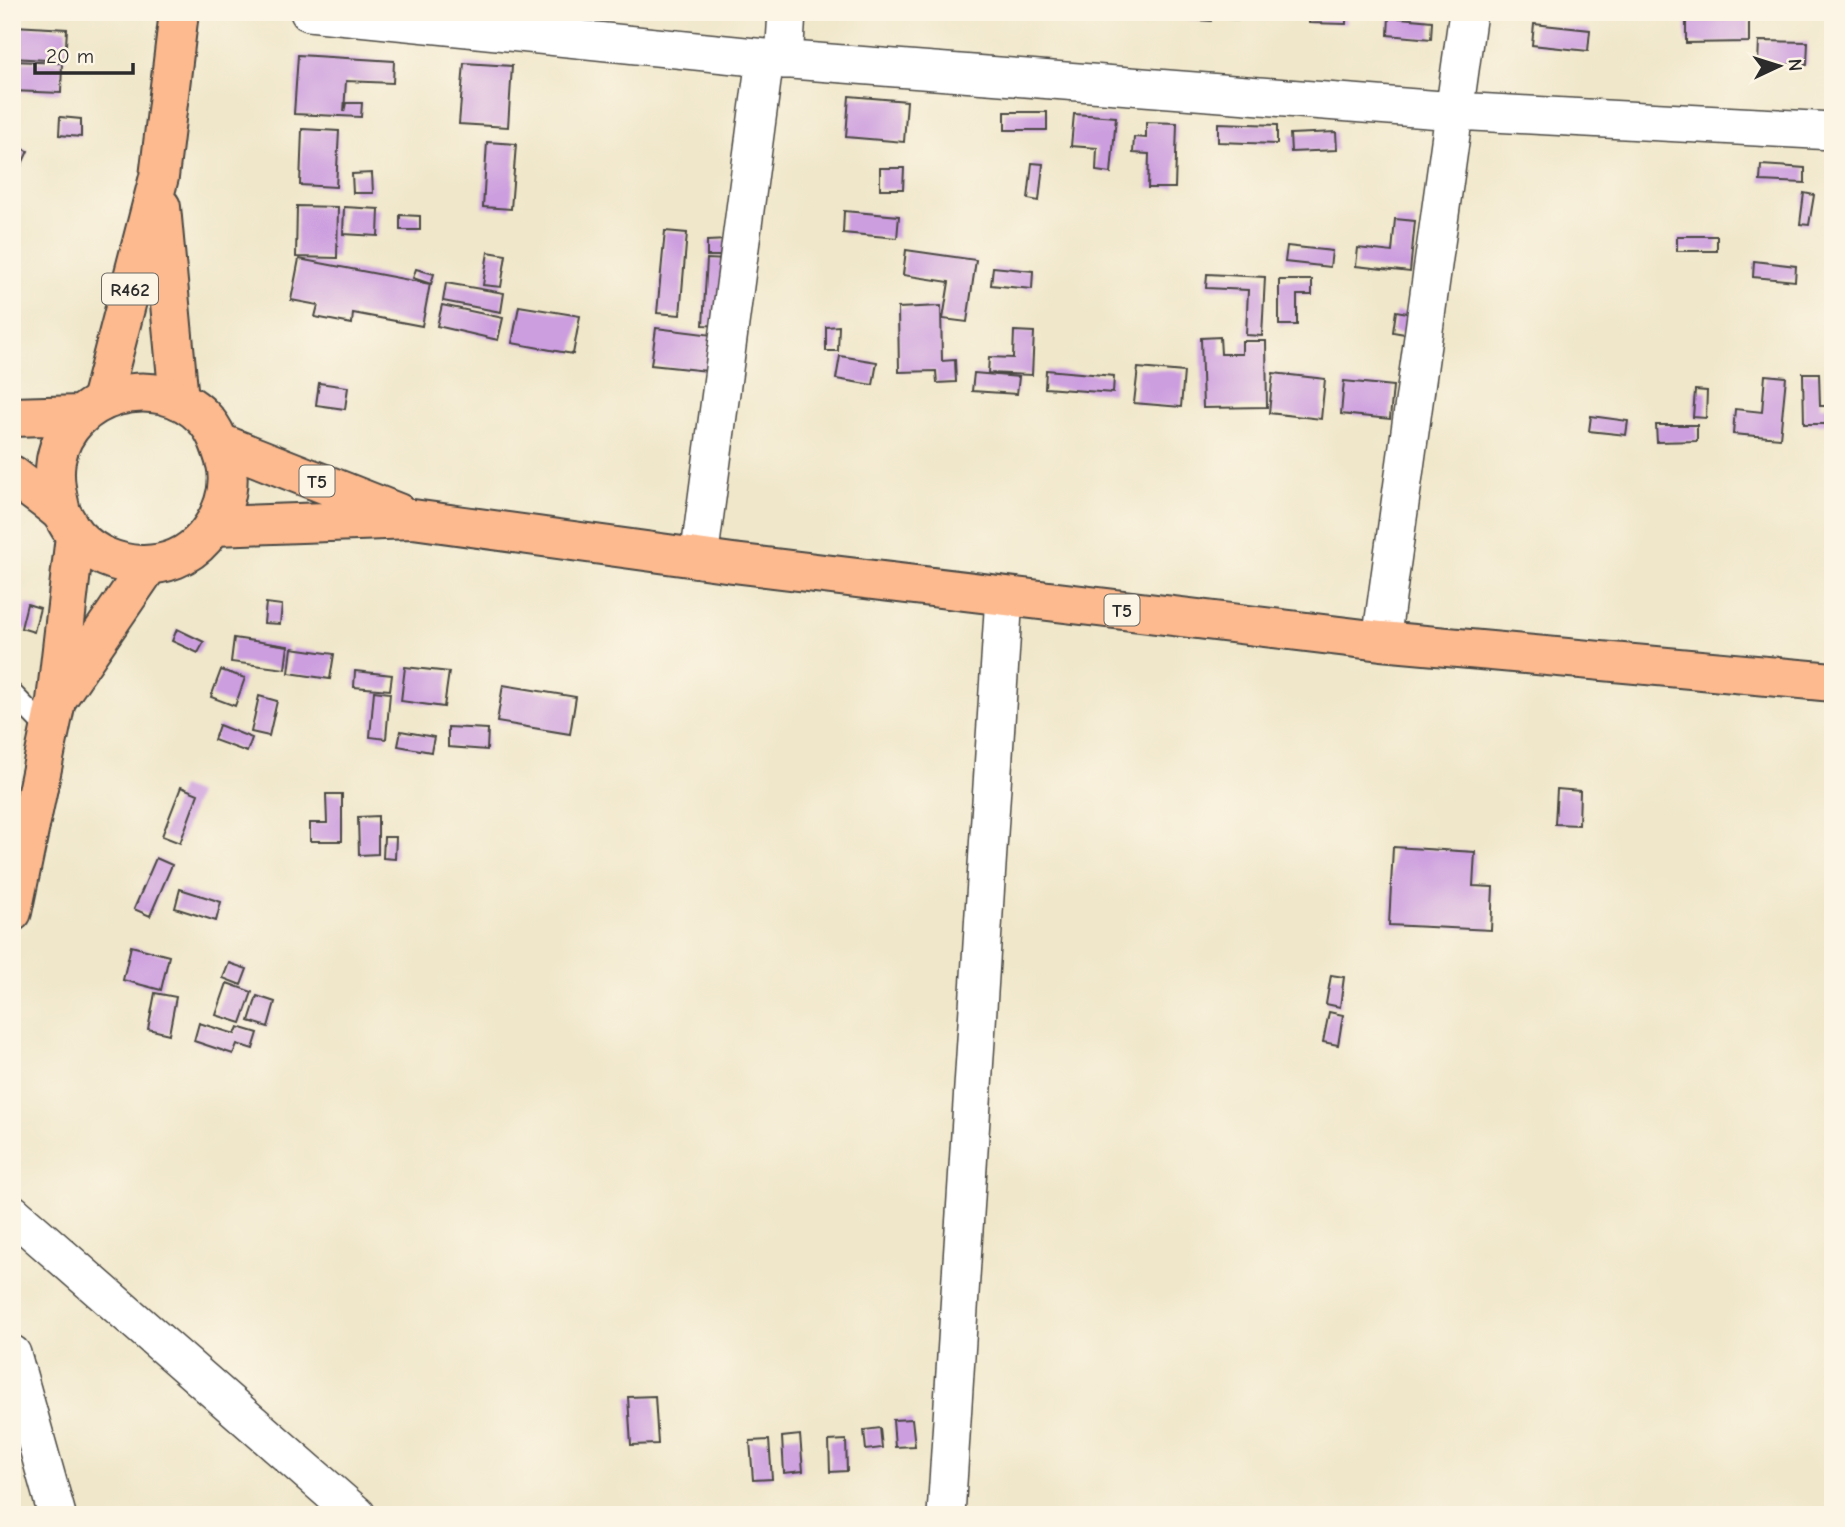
<svg xmlns="http://www.w3.org/2000/svg" width="1845" height="1527" font-family="'Comic Neue',sans-serif">
  <style>
    .building { fill: #cc9ddf }
    .lines { fill: none; stroke-linecap: round; stroke-linejoin: round }
    .service-casing { stroke: #494743; stroke-width: 23 }
    .minor-casing { stroke: #494743; stroke-width: 40 }
    .primary-casing { stroke: #494743; stroke-width: 42 }
    .trunk-casing { stroke: #494743; stroke-width: 42 }
    .service { stroke: #fff; stroke-width: 19 }
    .minor { stroke: #fff; stroke-width: 37 }
    .primary { stroke: #fcba8e; stroke-width: 38 }
    .trunk { stroke: #fcba8e; stroke-width: 38 }
    .labels { text-anchor: middle; stroke-width: 5; stroke-linejoin: round; paint-order: stroke }
    .shield { fill: #fcf5e5; stroke: #6a6863; stroke-width: 2 }
    .shield-label { font-size: 19px; font-weight: bold; fill: #2b2b2b }
  </style>
  <rect width="100%" height="100%" fill="#fcf5e5"/>
  <filter id="ink" filterUnits="userSpaceOnUse"><feTurbulence type="fractalNoise" baseFrequency=".0143" numOctaves="2"/><feDisplacementMap in="SourceGraphic" scale="14" xChannelSelector="R" yChannelSelector="G"/><feConvolveMatrix kernelMatrix="1 2 1 2 8 2 1 2 1" color-interpolation-filters="sRGB"/></filter>
  <filter id="wash" filterUnits="userSpaceOnUse"><feTurbulence type="fractalNoise" baseFrequency=".00686" numOctaves="4" result="noise"/><feDisplacementMap in="SourceGraphic" scale="28" xChannelSelector="R" yChannelSelector="G"/><feGaussianBlur stdDeviation="1.57" result="paint"/><feColorMatrix in="noise" values="0 0 0 0 0 0 0 0 0 0 0 0 0 0 0 0 0 1.4 0 .05"/><feComposite in="paint" operator="in"/></filter>
  <g filter="url(#wash)">
    <rect width="100%" height="100%" fill="#f0e7ca"/>
    <g id="blocks">
      <path class="building" d="M1157,12H1212L1211,21L1156,17Z
        M1228,12H1269V20L1227,19Z
        M1309,12H1346V24L1309,23Z
        M1686,12H1749V42L1686,43Z
        M1389,17L1432,21L1431,39L1388,35Z
        M1534,24L1590,30L1588,51L1532,45Z
        M14,26L67,29L65,61L12,58Z
        M1759,41L1808,42L1807,65L1758,64Z
        M298,55L394,61L393,83L346,81L344,112L346,103H362L361,117L294,114Z
        M12,61L62,63L61,93L12,91Z
        M464,63L512,66L508,127L459,124Z
        M849,96L907,101L904,142L846,137Z
        M1005,112H1047V130H1005Z
        M1074,114L1116,117L1111,173L1096,171L1097,148L1071,146Z
        M60,117L81,119V137L59,135Z
        M1146,122L1177,123L1175,188H1148L1149,154L1133,153L1134,137L1146,138Z
        M1218,123L1277,125V144L1218,142Z
        M302,129L339,131L336,187L300,185Z
        M1336,132L1337,150L1291,152L1290,134Z
        M487,142L516,144L511,209L483,207Z
        M12,143L28,151L15,179L12,178Z
        M1032,163L1043,164L1039,201L1028,199Z
        M1761,165L1805,168V183L1760,181Z
        M880,168H904L903,189H880Z
        M372,173L373,193H353L352,174Z
        M1804,193L1814,195L1809,225L1800,224Z
        M297,206L338,207L337,258L296,257Z
        M344,207L379,209L378,236L343,234Z
        M844,211L899,216L897,238L843,233Z
        M400,215L420,216V230H400Z
        M1395,219L1415,221L1410,272L1356,266L1358,248L1392,252Z
        M665,231L687,233L680,315L657,313Z
        M1677,236H1717V251H1677Z
        M727,240V256H707V241Z
        M1287,246L1332,251L1330,267L1285,262Z
        M906,250L976,260L967,322L943,319L949,282L903,275Z
        M488,252L506,255L501,287L483,285Z
        M299,259L430,284L422,326L353,313L352,324L315,317L318,305L291,300Z
        M707,259L728,260L725,326L703,325Z
        M1754,261L1796,266L1795,281L1753,277Z
        M993,267L1033,271L1032,289L991,285Z
        M416,269L434,274L431,284L413,278Z
        M1207,274L1265,277L1262,336L1246,335L1248,290L1206,288Z
        M1279,280H1312V295H1297V325H1279Z
        M446,283L504,293L501,312L443,301Z
        M442,305L503,318L498,340L437,326Z
        M519,306L580,316L573,354L512,343Z
        M941,306L942,361L955,360L956,382L937,383L936,371L899,372L898,308Z
        M1396,311L1408,313L1405,334L1393,332Z
        M839,326L838,351H826V327Z
        M656,328L721,336L717,372L651,365Z
        M1014,331L1034,332L1032,375L988,373L989,357L1013,358Z
        M1220,337L1221,354H1242V341H1266L1267,407L1203,408L1201,338Z
        M840,356L877,362L873,385L836,379Z
        M1138,368L1184,372L1181,407L1134,403Z
        M1046,370L1114,376L1113,393L1045,388Z
        M974,373L1019,377L1017,394L972,391Z
        M1273,373L1325,379L1321,419L1269,413Z
        M1803,373H1819L1820,406H1833V424H1804Z
        M1765,375L1786,377L1780,438L1733,434L1735,409L1762,412Z
        M1344,381L1393,386L1390,419L1341,414Z
        M319,383L348,387L345,409L316,405Z
        M1695,390L1707,391L1706,418L1693,417Z
        M1591,416L1628,421L1626,435L1589,431Z
        M1656,425H1697V441L1657,442Z
        M266,603L282,605L280,624L264,623Z
        M27,604L40,608L34,632L21,628Z
        M177,629L204,642L198,653L172,641Z
        M234,638L288,646L285,669L231,662Z
        M292,648L334,654L330,679L289,673Z
        M405,667L449,672L444,707L401,701Z
        M221,670L245,678L235,706L211,697Z
        M355,671L392,675L390,690L354,687Z
        M503,685L576,697L570,734L497,722Z
        M374,691L390,693L386,739L370,737Z
        M259,696L277,701L269,736L251,732Z
        M219,725L252,738L247,752L214,740Z
        M448,727L488,729L487,750L448,747Z
        M401,731L434,737L431,752L398,746Z
        M181,787L198,794L180,843L162,836Z
        M1557,789L1580,791L1579,825L1555,824Z
        M326,794H342V841H310V823H327Z
        M378,816V854L359,855L358,817Z
        M384,837H396L395,859L383,858Z
        M1393,847L1475,852L1473,886L1493,887L1491,930L1389,925Z
        M156,858L172,865L150,916L134,909Z
        M180,889L221,902L216,921L175,908Z
        M131,946L169,956L161,990L123,980Z
        M229,963L247,969L241,985L223,978Z
        M1331,975L1344,977L1340,1007L1326,1004Z
        M227,983L252,992L241,1023L216,1015Z
        M155,993L176,997L169,1034L148,1029Z
        M257,996L275,1002L268,1027L249,1021Z
        M1329,1012L1343,1015L1338,1045L1323,1042Z
        M199,1023L235,1034L238,1027L258,1033L253,1049L237,1044L233,1054L194,1041Z
        M655,1396L658,1444L631,1445L628,1397Z
        M912,1419L915,1446L895,1447L893,1420Z
        M880,1428L882,1448L866,1450L864,1430Z
        M800,1435L803,1471L784,1473L782,1437Z
        M769,1440L772,1479L753,1480L750,1441Z
        M846,1440L847,1471L830,1472L829,1441Z"/>
    </g>
  </g>
  <g filter="url(#ink)">
    <use href="#blocks" fill-opacity="0" stroke="#494743" stroke-width="2"/>
    <g class="lines">
      <defs>
        <path id="service" d="M12,693L49,731"/>
        <path id="minor" d="M309,12L765,58L1455,111L1833,131
          M784,60L787,12
          M699,559L765,58
          M1381,641L1468,12
          M12,1213L357,1515
          M12,1354L57,1515
          M946,1515L1004,596"/>
        <path id="primary" d="M161,207L179,400
          M101,401L159,177L179,12
          M59,696L148,566
          M12,912L56,701L75,536"/>
        <path id="trunk" d="M12,417L81,415
          M220,443L398,513
          M12,475C27,487 44,498 59,511C66,518 69,529 77,537C110,572 171,576 204,538C221,518 232,490 226,464C221,447 216,430 203,417C157,370 68,394 56,460C53,478 57,495 61,512
          M214,526L413,519L733,563L1381,641L1833,682"/>
      </defs>
      <use href="#service" class="service-casing"/>
      <use href="#minor" class="minor-casing"/>
      <use href="#primary" class="primary-casing"/>
      <use href="#trunk" class="trunk-casing"/>
      <use href="#service" class="service"/>
      <use href="#minor" class="minor"/>
      <use href="#primary" class="primary"/>
      <use href="#trunk" class="trunk"/>
    </g>
  </g>
  <g class="labels">
    <g class="shield">
      <rect x="102" y="273.5" width="56" height="31" rx="5"/>
      <rect x="299.5" y="465.5" width="35" height="31" rx="5"/>
      <rect x="1104.5" y="594.5" width="35" height="31" rx="5"/>
    </g>
    <g class="shield-label">
      <text x="130" y="296">R462</text>
      <text x="317" y="488">T5</text>
      <text x="1122" y="617">T5</text>
    </g>
  </g>
  <rect width="1845" height="1527" fill="none" stroke="#fcf5e5" stroke-width="42"/>
  <g transform="translate(1779 66) rotate(86)" stroke="#fcf5e5" stroke-width="5" paint-order="stroke">
  <path d="M0-5L12 26L0 18L-12 26Z" fill="#2b2b2b"/>
  <text y="-10" font-size="19" font-weight="bold" text-anchor="middle" fill="#2b2b2b">N</text>
  </g>
  <path d="M35 63v10h98v-10" fill="none" stroke="#2b2b2b" stroke-width="3.5"/>
  <text x="46" y="63" font-size="21" fill="#2b2b2b" stroke="#fcf5e5" stroke-width="5" paint-order="stroke">20 m</text>
</svg>
